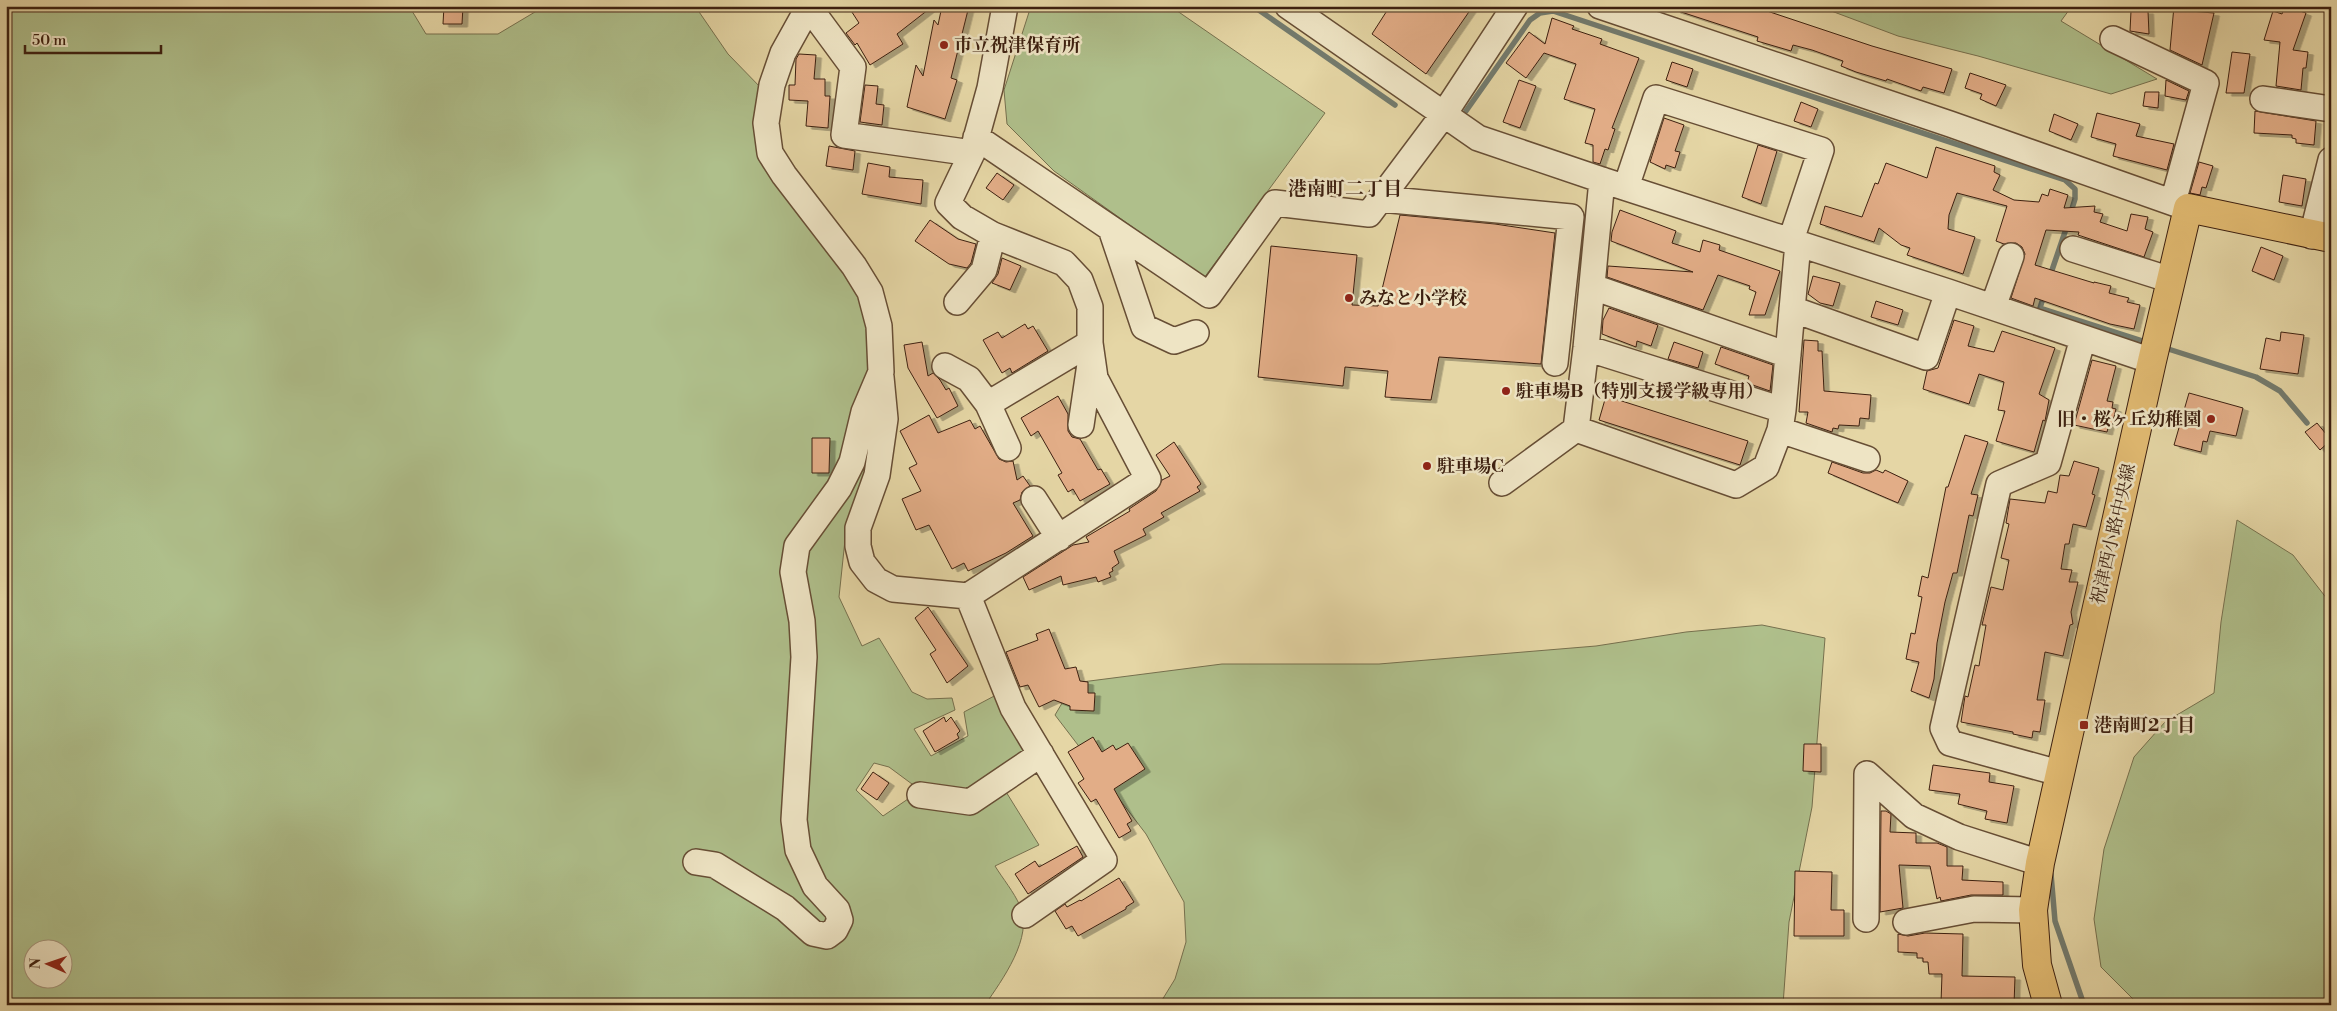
<svg xmlns="http://www.w3.org/2000/svg" width="2337" height="1011" font-family="'Libre Bodoni','Noto Serif JP',serif">
  <style>
    .green { fill: #afbf8b; stroke: #76704e; fill-rule: evenodd }
    .lines { fill: none; stroke-linecap: round; stroke-linejoin: round }
    .stream { stroke: #737b6e; stroke-width: 5.5 }
    .building { fill: #e2ad87; stroke: #3d2010; filter: url(#shadow) }
    .minor-casing { stroke: #674e35; stroke-width: 28 }
    .major-casing { stroke: #3d2010; stroke-width: 30 }
    .minor { stroke: #eee4c4; stroke-width: 25 }
    .major { stroke: #e2bb72; stroke-width: 28 }
    .poi-dot { fill: #8f2418; stroke: #eee4c4; stroke-width: 2 }
    .labels { text-anchor: middle; stroke-width: 5; stroke-linejoin: round; paint-order: stroke }
    .poi-label { font-size: 18px; font-weight: bold; fill: #3d2010; stroke: #eee4c4; text-anchor: start }
    .street-label { font-size: 18px; fill: #3d2010; stroke: #eee4c4 }
    .neighbourhood-label { font-size: 19px; font-weight: bold; fill: #3d2010; stroke: #eee4c4 }
  </style>
  <defs>
    <filter id="shadow"><feDropShadow dx="5.5" dy="3" stdDeviation="0" flood-color="#0004"/></filter>
  </defs>
  <rect width="100%" height="100%" fill="#e5d6a5"/>
  <filter id="stains"><feTurbulence type="fractalNoise" baseFrequency=".004" numOctaves="4"/><feColorMatrix values="0 0 0 0 .2 0 0 0 0 .09 0 0 0 0 .02 0 0 0 .5 -.17"/></filter>
  <radialGradient id="worn" r=".72"><stop offset=".6" stop-color="#630" stop-opacity="0"/><stop offset="1" stop-color="#630" stop-opacity=".3"/></radialGradient>
  <path class="green" d="M6,6H409L426,34H498L545,6H695L728,54L763,90L762,139L866,294L873,474L845,540L839,597L862,646L879,638L912,692L927,699L952,698L955,710L914,729L931,756L968,736L964,712L998,694L1034,753L972,796L916,787L889,767L874,763L856,790L883,816L908,799L970,807L1003,787L1039,845L995,866C1003,879 1014,892 1020,906C1034,937 1002,980 985,1005H6ZM32,948H62V978H32Z
    M1031,6H1170L1325,113L1204,278L1054,171L1007,124L1004,90Z
    M1818,6H2072L2061,21L2157,79L2111,94L1978,56L1898,36Z
    M2237,520L2293,555L2331,604V1005H2144L2134,1000L2101,967L2094,919L2104,849L2134,757L2165,722L2214,693L2221,622Z
    M1762,625L1825,638L1812,807L1789,922L1783,1005H1159L1175,979L1186,942L1184,902L1146,834L1055,715L1074,683L1222,664H1379L1596,646L1686,632Z"/>
  <g class="lines">
    <path class="stream" d="M1253,6L1395,105
      M1466,111L1530,20L1540,13L1553,11L2065,180L2075,189V199L2070,215
      M2050,276L2067,226
      M2044,295L2040,308L2149,343
      M2162,347L2256,377L2280,391L2307,423
      M2051,874L2055,921L2084,1005"/>
  </g>
  <path class="building" d="M444,6H463L462,24H443Z
    M848,6H933L897,34L903,44L870,65L857,43L855,45L846,33L859,23Z
    M942,6H969L951,78L957,80L945,119L907,107L916,65L923,76L934,20L938,25Z
    M1390,6H1473L1426,74L1372,34Z
    M1675,6H1752L1872,46L1952,69L1944,93L1923,87L1921,91L1887,79L1886,81L1856,72L1841,66L1843,61L1812,50L1793,45L1791,51L1757,41L1758,37L1675,10Z
    M2174,6H2190V11L2214,13L2202,65L2170,50Z
    M2285,6L2306,13L2293,50L2308,52L2306,68H2303L2301,90L2276,86L2280,42L2264,40L2273,11L2282,14Z
    M2131,11H2148L2149,34L2130,31Z
    M1552,18L1574,26L1572,29L1602,39L1600,44L1639,58L1612,128L1615,129L1608,150L1605,149L1600,164L1593,162V145L1585,143L1595,109L1564,99L1576,64L1544,53L1526,78L1506,63L1529,32L1545,44Z
    M2232,52L2250,54L2244,93H2226Z
    M799,54L816,55L814,79H825V96H830L828,128L806,126L808,101L789,100V85H795L796,59Z
    M1672,62L1693,69L1687,87L1666,80Z
    M1970,73L2006,85L1996,106L1980,99L1982,94L1965,88Z
    M1519,80L1536,86L1520,128L1503,122Z
    M2166,80L2189,91L2186,100L2165,96Z
    M865,85L878,86L876,104L884,105L882,125L860,122Z
    M2145,92H2159L2158,108L2143,106Z
    M1801,102L1818,109L1811,127L1794,121Z
    M2255,111L2316,121L2314,145L2296,143V139L2292,138V135L2254,133Z
    M2097,113L2140,124L2136,136L2174,144L2167,170L2113,156L2116,144L2091,137Z
    M2054,114L2078,124L2071,140L2049,131Z
    M1664,118L1684,125L1675,151L1680,152L1675,168L1666,165L1665,169L1650,162Z
    M1758,145L1777,151L1761,204L1742,197Z
    M829,146L855,151L853,170L826,166Z
    M1936,147L1995,166L1994,172L2000,175L1993,190L2014,200L2039,202L2042,194L2048,196L2050,189L2068,195L2064,208L2095,206L2094,212L2103,214L2100,222L2127,231L2131,214L2148,217L2145,229L2153,232L2144,257L2078,235L2079,232L2046,230L2035,265L2094,283V282L2111,286L2109,293L2129,298L2127,302L2140,305L2134,329L2110,324L2035,298L2033,306L2011,298L2025,254L2022,247L2016,243L2004,244L1996,241L2007,206L1957,193L1949,215L1948,229L1975,237L1963,274L1907,255L1910,248L1901,245L1879,228L1874,242L1820,224L1825,206L1862,217L1875,183L1878,184L1886,163L1927,178Z
    M2199,162L2213,166L2206,188L2202,187L2200,195L2190,193Z
    M868,163L890,167L889,177L923,180L921,204L862,194Z
    M997,173L1014,185L1003,200L986,188Z
    M2283,175L2306,179L2302,206L2279,202Z
    M1620,210L1676,231L1672,243L1700,252L1703,240L1720,245L1719,250L1780,271L1765,315H1749L1756,292L1749,289L1750,286L1718,275L1703,310L1607,277L1608,266L1693,272L1611,241L1612,232Z
    M1400,215L1495,224L1555,233L1541,364L1439,357L1431,400L1385,397L1388,371L1345,367L1343,386L1258,377L1271,246L1357,255L1352,305L1378,306Z
    M930,220L958,239L976,244L971,263L967,268L949,264L915,241Z
    M2261,247L2283,256L2274,280L2252,271Z
    M1002,258L1021,266L1010,290L992,283L998,274Z
    M1813,276L1840,283L1833,306L1820,303L1808,294Z
    M1876,301L1903,310L1898,325L1871,317Z
    M1609,308L1658,325L1651,346L1637,341L1636,347L1602,334L1603,320Z
    M1954,320L1974,326L1968,346L1994,352L2002,331L2055,348L2039,394L2049,400L2045,421L2043,420L2034,452L1996,441L2005,411L1998,410L2004,382L1979,374L1969,404L1923,389L1927,371L1938,368Z
    M1025,324L1028,329L1033,326L1048,351L1012,373L1010,368L1002,373L983,340L998,332L1002,338Z
    M2281,332L2304,335L2298,374L2260,369L2266,338L2280,341Z
    M1804,340L1818,341V351H1822L1824,391L1871,395L1869,419L1860,418L1859,426L1839,425L1838,429L1833,428L1832,432L1806,423L1808,412H1799Z
    M922,342L928,376L933,373L940,380L946,390L949,388L958,406L937,418L908,368L904,345Z
    M1674,342L1703,352L1698,368L1668,359Z
    M1721,347L1773,365L1770,391L1747,383L1749,376L1715,364Z
    M2092,360L2116,366L2107,401L2113,402L2112,408L2116,409L2112,425L2109,424L2107,432L2074,425Z
    M2189,393L2243,408L2236,436L2210,431L2207,442L2203,441L2201,452L2174,445Z
    M1058,396L1068,414V431L1072,437L1080,439L1098,470L1101,469L1110,484L1080,501L1073,489L1068,492L1058,475L1062,473L1038,431L1031,436L1021,418Z
    M1606,396L1748,441L1740,465L1599,420Z
    M929,415L938,433L970,420L975,429L980,426L999,459L1006,462L1013,461L1017,480L1023,476L1030,486L1022,492L1020,500L1013,503L1033,536L1006,553L968,571L964,563L952,569L929,525L916,530L902,499L921,491L909,468L917,464L900,431Z
    M2317,423L2331,440L2320,450L2305,432Z
    M1965,435L1988,442L1971,494L1978,495L1973,516L1969,515L1957,573H1953L1945,602L1937,643L1934,679L1929,698L1911,691L1919,662L1906,659L1911,633L1915,634L1922,597L1918,596L1922,576L1928,578L1946,487H1948Z
    M812,438H830L829,473H812Z
    M1174,442L1201,484L1197,487L1200,491L1161,513L1164,517L1143,529L1146,535L1114,551L1119,563L1112,568L1113,571L1109,573L1111,577L1098,582L1096,577L1063,585L1061,576L1029,590L1023,577L1073,545L1089,542L1086,537L1130,511L1129,509L1156,491L1162,480L1170,476L1156,455Z
    M2074,461L2099,468L2092,494L2095,495L2086,527L2073,524L2069,544H2065L2061,569L2072,570L2069,582H2078L2071,612L2073,624L2070,625L2063,656L2045,652L2037,700H2045L2040,732L2033,731L2032,738L2013,734V732L1961,722L1965,696L1968,697L1975,665L1979,666L1986,625H1982L1991,587L2003,590L2009,560L2001,558L2009,524L2006,523L2010,499L2045,503L2048,491L2057,493L2060,475L2069,476Z
    M1832,462L1863,473H1870L1876,470L1883,473L1885,470L1908,481L1898,503L1828,473Z
    M928,607L968,666L947,683L930,654L936,650L915,618Z
    M1049,629L1065,669L1076,667L1080,681L1088,682V693H1095L1094,711L1070,710V706L1054,700L1039,707L1028,685L1020,687L1006,652L1038,640L1036,634Z
    M944,717L946,722L951,717L960,731L957,734L959,738L935,752L923,731Z
    M1093,737L1102,752L1113,745L1116,750L1128,743L1145,769L1114,789L1132,821L1127,824L1131,831L1119,838L1096,799L1091,802L1078,783L1084,779L1068,752Z
    M1804,744H1821V772L1803,771Z
    M1933,765L1990,773L1989,782L2014,786L2007,823L1985,819L1987,811L1958,804L1960,794L1929,790Z
    M873,772L889,783L877,800L861,789Z
    M1881,811H1886L1891,814L1890,832L1916,833V843H1937L1947,847V866H1963L1962,880L2003,882V895H1971L1941,901L1940,897L1937,899L1930,866L1899,865L1903,908L1880,912Z
    M1077,846L1083,857L1028,894L1015,874L1035,861L1039,867Z
    M1795,871L1832,872L1831,910H1844V936H1794Z
    M1119,878L1134,902L1126,907V909L1078,936L1072,926L1066,929L1055,911L1065,904L1067,907L1080,900L1081,901Z
    M1925,933L1963,934L1962,976L2015,977L2014,1005L1941,1003L1942,974H1929L1928,962H1923V958H1917V953L1898,952V934L1908,936Z"/>
  <g class="lines">
    <defs>
      <path id="minor" d="M816,6L811,10L853,67L844,135L972,153
        M1288,6L1478,138L1602,180L1948,292L2152,361
        M1600,6L1950,124L2188,208
        M2113,39L2206,83L2173,202
        M2263,99L2331,109
        M976,137L1209,295L1275,203L1369,214L1444,114L1515,6
        M1602,180L1586,348L1576,429L1736,485L1766,467L1780,430L1783,410
        M1626,187L1656,98L1821,150L1791,240
        M1381,199L1571,217L1555,363
        M1111,229L1144,327L1174,341L1196,333
        M2312,236L2331,160
        M2073,249L2171,280
        M1593,287L1788,355
        M957,302L984,270L993,235
        M1993,307L2011,256
        M1792,309L1926,357L1948,292
        M1586,348L1783,410L1798,243
        M945,366L969,379L988,404L1008,448
        M881,377L885,419L877,475L858,528V546L862,562L876,580L893,589L968,596L1148,479L1095,378L1090,343V307L1080,280L1064,263L993,235L962,217L948,203L972,153L990,88L1005,6
        M988,404L1090,343
        M1081,425L1090,364
        M1780,430L1867,459
        M1502,483L1576,429
        M1034,499L1059,538
        M968,596L1013,708L1104,860L1025,915
        M2059,773L1950,743L1943,728L1999,484L2048,463L2083,338
        M1867,774L1914,816L1959,837L2040,863
        M920,795L970,802L1041,754
        M696,862L715,865L785,908L813,933L827,936L835,930L840,920L837,910L815,886L798,850L794,820L804,657L802,621L793,572L797,546L839,488L852,462L864,412L881,372L879,326L870,292L854,266L784,175L770,153L766,123L772,85L783,53L803,17
        M1866,919L1867,774
        M1906,922L1974,909L2033,910"/>
      <path id="major" d="M2048,1005L2037,965L2033,910L2040,863L2152,361L2188,208L2331,238"/>
    </defs>
    <use href="#minor" class="minor-casing"/>
    <use href="#major" class="major-casing"/>
    <use href="#minor" class="minor"/>
    <use href="#major" class="major"/>
  </g>
  <g class="poi-dot">
    <circle cx="944" cy="45" r="5"/>
    <circle cx="1349" cy="298" r="5"/>
    <circle cx="1506" cy="391" r="5"/>
    <circle cx="2211" cy="419" r="5"/>
    <circle cx="1427" cy="466" r="5"/>
    <rect x="2079" y="720" width="10" height="10" rx="2.5"/>
  </g>
  <g class="labels">
    <g class="poi-label">
      <text x="954" y="51">市立祝津保育所</text>
      <text x="1359" y="304">みなと小学校</text>
      <text x="1516" y="397">駐車場B（特別支援学級専用）</text>
      <text x="2201" y="425" text-anchor="end">旧・桜ヶ丘幼稚園</text>
      <text x="1437" y="472">駐車場C</text>
      <text x="2094" y="731">港南町2丁目</text>
    </g>
    <g class="street-label">
      <text transform="translate(2113 534) rotate(-77)" y="6">祝津西小路中央線</text>
    </g>
    <g class="neighbourhood-label">
      <text x="1345" y="195">港南町二丁目</text>
    </g>
  </g>
  <rect width="2337" height="1011" fill="none" stroke="#e5d6a5" stroke-width="25"/>
  <rect x="8" y="8" width="2322" height="996" fill="none" stroke="#3d2010" stroke-width="2.5"/>
  <rect x="12" y="12" width="2312" height="986" fill="none" stroke="#3d2010"/>
  <g transform="translate(48 964) rotate(272)"><circle r="24" fill="#eee4c4" stroke="#a7967c"/>
  <path d="M0-4L9 19L0 12L-9 19Z" fill="#8f2418"/>
  <text y="-8" font-size="14" font-weight="bold" text-anchor="middle" fill="#3d2010">N</text>
  </g>
  <path d="M25 45v8h136v-8" fill="none" stroke="#3d2010" stroke-width="2.5"/>
  <text x="32" y="45" font-size="15" fill="#3d2010" stroke="#eee4c4" stroke-width="4" paint-order="stroke">50 m</text>
  <rect width="100%" height="100%" filter="url(#stains)"/>
  <rect width="100%" height="100%" fill="url(#worn)"/>
</svg>
